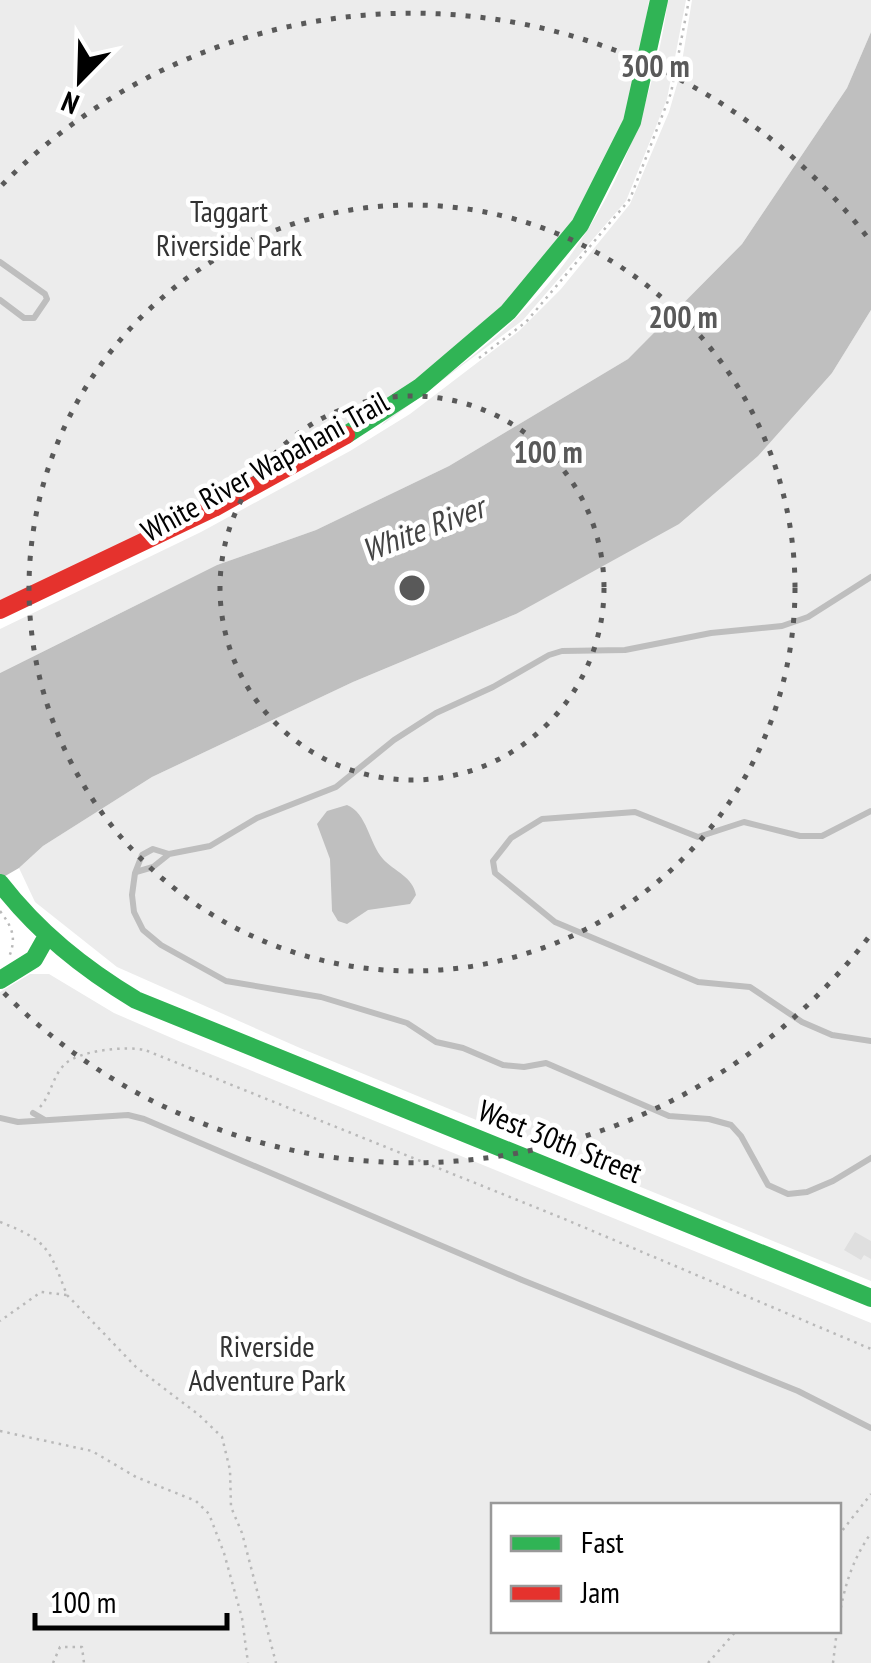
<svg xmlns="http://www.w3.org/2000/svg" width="871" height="1663" font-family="'PT Sans Narrow',sans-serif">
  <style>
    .green { fill: #ececec; fill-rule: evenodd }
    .water { fill: #bfbfbf }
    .building { fill: #dfdfdf }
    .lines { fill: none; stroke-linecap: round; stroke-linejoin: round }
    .path { stroke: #b9b9b9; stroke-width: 2.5; stroke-dasharray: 2.5 5; stroke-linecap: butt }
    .lane { stroke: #bebebe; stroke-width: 6 }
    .fast { stroke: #30b455; stroke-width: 18 }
    .jam { stroke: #e5322d; stroke-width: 18 }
    .ring { fill: none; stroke: #595959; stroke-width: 5; stroke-dasharray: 5 10 }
    .labels { text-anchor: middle; stroke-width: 9; stroke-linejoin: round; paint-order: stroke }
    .park-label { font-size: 30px; fill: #333; stroke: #fff }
    .street-label { font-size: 30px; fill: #000; stroke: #fff }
    .water-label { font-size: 32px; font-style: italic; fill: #444; stroke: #fff }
    .centre { fill: #595959; stroke: #fff; stroke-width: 5 }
    .ring-label { font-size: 30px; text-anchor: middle; font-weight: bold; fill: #595959; stroke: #fff; stroke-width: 9; stroke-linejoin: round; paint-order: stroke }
  </style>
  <rect width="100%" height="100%" fill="#fff"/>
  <path class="green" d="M0,0H649L636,87L628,115L579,217L477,336L383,405L307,453L0,609Z
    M668,0H686L667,99L626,201L523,320L381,426C388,417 404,407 415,399C442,379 469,360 494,338C596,252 650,130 668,0Z
    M692,0H871V32L847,88L742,244L628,359L449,466L316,530L217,565L0,673V629L201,532L350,451L410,414L519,331L561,289L630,204L669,112L680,74Z
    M871,310V1281L300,1048L117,967L35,902L19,868L43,846L152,777L353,682L516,614L832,373Z
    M30,974H49L114,1013L181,1042L871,1323V1663H0V992ZM493,1506H838V1630H493Z"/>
  <path class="water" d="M871,32V310L832,373L758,456L679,524L516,614L353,682L152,777L43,846L19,868L0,879V673L217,565L316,530L449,466L628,359L742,244L847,88Z
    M347,805C367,813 369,843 383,859C394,871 413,877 416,895L410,904L368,910L347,924L338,921L332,911L330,859L317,824L327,811Z"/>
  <path class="building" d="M855,1232L871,1241V1259L864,1255L861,1260L844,1250Z"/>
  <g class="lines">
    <path class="path" d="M479,358L526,322L630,199L671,93L689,0
      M0,911C12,927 17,937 9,957
      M40,1107C51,1095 53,1075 65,1064C80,1050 126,1046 145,1050L562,1218L871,1349
      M0,1222C49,1241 49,1249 67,1295L41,1292L0,1321
      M67,1295L136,1367L199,1415L222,1437L230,1470L231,1507L242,1533L276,1663
      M0,1431L92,1451L136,1477L196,1501L209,1514L224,1553L242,1618L248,1663
      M838,1536L871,1494
      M838,1623C844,1588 851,1562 871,1533
      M53,1663L60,1647H82L84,1663
      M708,1663L737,1630
      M833,1663L837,1630"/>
    <path class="lane" d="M0,262L45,294L47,299L34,318H24L0,300
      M871,577L808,617L782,626L711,633L625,650L562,651L549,655L493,687L436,713L394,740L336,787L257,818L210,846L169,854L153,849L142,855L135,873L132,895L134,912L143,930L161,945L226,981L321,997L407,1023L436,1042L463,1048L503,1065L524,1067L546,1063L669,1116L709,1119L731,1125L741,1136L768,1185L788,1194L807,1192L833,1181L871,1158
      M871,811L822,836H800L744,822L698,837L635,812L542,819L511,838L493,861L495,873L555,922L698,982L750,987L802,1022L832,1035L871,1041
      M136,872L153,867L168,855
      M33,1113L45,1120
      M0,1118L18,1122L128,1115L144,1119L522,1280L798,1391L871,1428"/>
    <path class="fast" d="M346,435L420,387L508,312L580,225L632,122L659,0
      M0,883C38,932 83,968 136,1000L871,1298
      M0,980L34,959L47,936"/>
    <path class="jam" d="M0,610L214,508L346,435"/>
  </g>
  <g class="ring">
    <circle cx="412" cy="588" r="192"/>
    <circle cx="412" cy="588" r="383"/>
    <path d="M868 938A575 575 0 0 1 2 991M2 185A575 575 0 0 1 868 238"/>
  </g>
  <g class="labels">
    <g class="park-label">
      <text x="229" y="222">Taggart<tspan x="229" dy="34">Riverside Park</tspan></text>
      <text x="267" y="1357">Riverside<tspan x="267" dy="34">Adventure Park</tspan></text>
    </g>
    <g class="street-label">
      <text transform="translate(265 467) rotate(-29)" y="10">White River Wapahani Trail</text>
      <text transform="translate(560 1142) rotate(22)" y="10">West 30th Street</text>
    </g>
    <g class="water-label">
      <text transform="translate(423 529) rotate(-21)" y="11">White River</text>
    </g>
  </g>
  <circle cx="412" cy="588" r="15" class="centre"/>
  <g class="ring-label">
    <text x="655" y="77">300 m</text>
    <text x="683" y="328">200 m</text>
    <text x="548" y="463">100 m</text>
  </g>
  <rect x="491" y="1503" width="350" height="130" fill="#ffffff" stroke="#999999" stroke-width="2.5"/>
  <rect x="511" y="1536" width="50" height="15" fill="#30b455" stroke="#999999" stroke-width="2.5"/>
  <text x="581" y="1553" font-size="30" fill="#000000">Fast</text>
  <rect x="511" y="1586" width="50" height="15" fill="#e5322d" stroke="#999999" stroke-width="2.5"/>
  <text x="581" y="1603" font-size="30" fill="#000000">Jam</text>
  <g transform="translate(80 80) rotate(203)" stroke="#ffffff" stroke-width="8" paint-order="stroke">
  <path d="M0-8L18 38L0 25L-18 38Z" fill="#000000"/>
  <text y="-15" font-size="28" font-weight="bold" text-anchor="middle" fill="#000000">N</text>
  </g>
  <path d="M35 1613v15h192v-15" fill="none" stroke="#000000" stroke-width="5"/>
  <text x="50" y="1613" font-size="30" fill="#000000" stroke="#ffffff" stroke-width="8" paint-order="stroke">100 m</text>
</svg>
